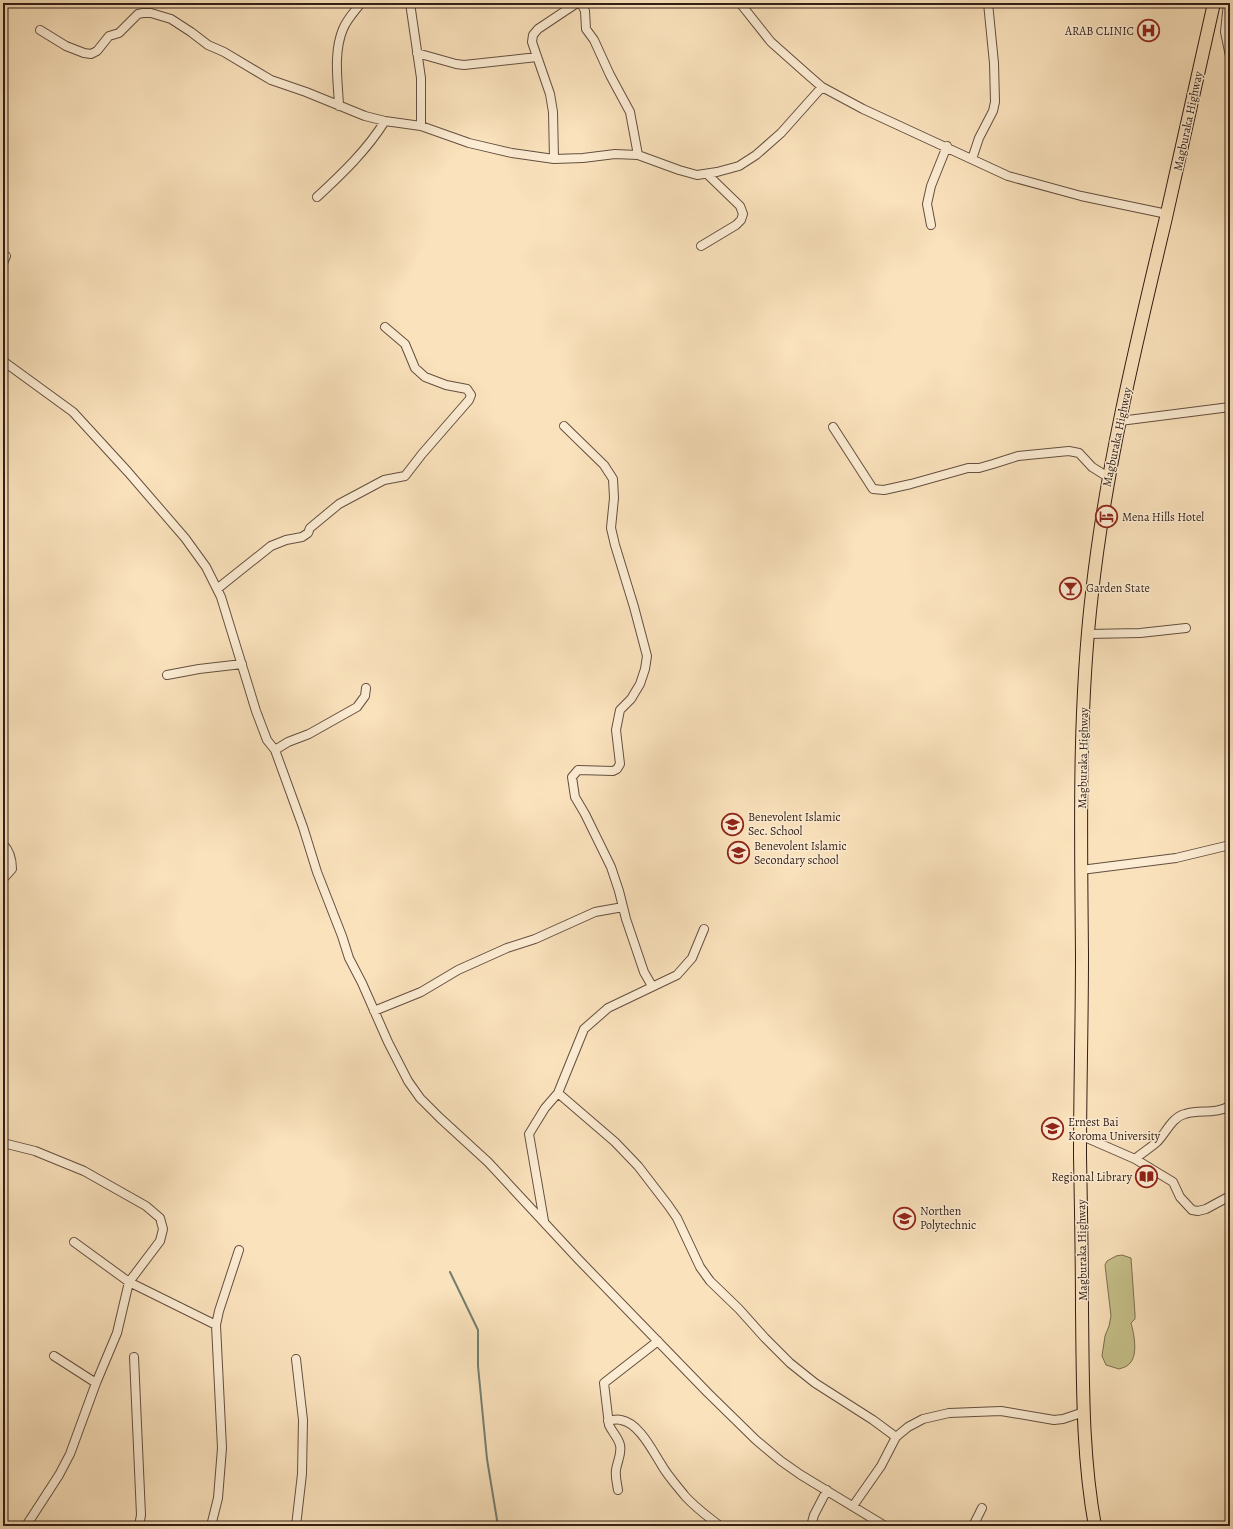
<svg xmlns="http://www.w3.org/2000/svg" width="1233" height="1529" font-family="Alegreya,serif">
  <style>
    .green { fill: #c6c18b; stroke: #7c7050 }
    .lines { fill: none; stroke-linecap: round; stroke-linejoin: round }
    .stream { stroke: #737e70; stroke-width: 2 }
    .street-casing { stroke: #644f3f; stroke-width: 10 }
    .primary-casing { stroke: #321e15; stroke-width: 14 }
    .street { stroke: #fcecd3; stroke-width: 8 }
    .primary { stroke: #fae2bc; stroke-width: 12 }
    .labels { text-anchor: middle; stroke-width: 3; stroke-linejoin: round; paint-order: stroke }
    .poi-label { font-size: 12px; fill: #321e15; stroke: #fcecd3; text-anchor: start }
    .street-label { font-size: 12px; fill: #321e15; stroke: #fcecd3 }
  </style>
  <rect width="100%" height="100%" fill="#fae2bc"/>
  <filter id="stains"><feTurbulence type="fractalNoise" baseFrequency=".005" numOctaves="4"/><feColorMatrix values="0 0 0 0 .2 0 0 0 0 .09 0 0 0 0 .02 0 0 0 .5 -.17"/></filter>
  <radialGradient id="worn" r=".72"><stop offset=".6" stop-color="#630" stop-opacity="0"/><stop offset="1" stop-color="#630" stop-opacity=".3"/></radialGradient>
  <path class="green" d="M1122,1255L1131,1258L1135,1314V1319L1131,1323C1134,1334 1139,1357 1128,1365C1126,1367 1122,1368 1119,1369L1106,1365L1102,1356L1105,1336L1109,1326L1111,1316L1105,1265L1107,1261L1116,1256Z"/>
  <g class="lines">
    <path class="stream" d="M450,1272L478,1330V1366L487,1459L498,1526"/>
    <defs>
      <path id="street" d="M410,3L421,78V126
        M581,3L585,11L586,29L594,40L610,75L630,112L638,155
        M740,3L771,42L807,74L822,87L863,109L1008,176L1081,196L1167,214
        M1228,3L1225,32L1230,56
        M40,30L66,46L84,53L91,54L97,51L109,36L119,33L138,14L143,13H151L171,19L191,32L208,45L224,52L271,80L306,92L365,116L385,121L421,126L469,143L512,153L554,159L583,158L615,154L638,155L679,170L697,175L717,172L739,166L756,155L781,133L822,87
        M417,53L456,64L464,65L537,57
        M339,106C338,81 333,53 343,29C347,19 355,11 361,3
        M554,159L553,112L550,94L532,42L533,35L538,29L577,3
        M972,159L979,138L993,111L995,102L994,63L988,3
        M317,197C342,174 367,150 385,121
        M931,225L927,204L931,186L947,146
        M701,246L736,225L741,220L743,214L740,206L707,174
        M3,263L6,256
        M3,361L73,412L128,472L185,538L206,567L221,597L256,711L267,740L275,750L303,827L317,872L342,936L349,958L362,983L388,1042L408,1081L420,1098L440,1118L488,1162L579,1260L708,1393L756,1440L781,1461L801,1475L885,1526
        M1120,421L1230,407
        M564,426L604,465L613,479L614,498L611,528L615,545L634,607L647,656L645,669L640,684L631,699L620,710L616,730L620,764L617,769L613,771L578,770L572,777L575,797L585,814L611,867L619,891L626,919L644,972L652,986
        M833,427L873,489L884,490L911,484L968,468H979L993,464L1018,456L1069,451L1079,453L1092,467L1108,477
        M217,589L271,546L286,540L302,537L308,533L310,528L339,504L384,480L405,476L422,454L469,400L471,395L467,389L446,385L425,377L415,368L405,344L385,327
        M1088,634L1140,633L1186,628
        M167,675L199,669L242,664
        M275,750L288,742L309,734L357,707L365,696L366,688
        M3,844C10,851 12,860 12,869L3,879
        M1081,870L1176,858L1230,845
        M374,1011L421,992L458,970L507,948L535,939L595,912L623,907
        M558,1093L615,1142L638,1166L668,1205L677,1218L700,1267L710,1281L739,1309L765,1338L790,1363L815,1383L873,1420L896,1437
        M1080,1135L1135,1159L1173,1182L1180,1197L1192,1210L1198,1211L1206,1209L1230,1196
        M3,1143L35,1151L84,1171L146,1206L160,1218L163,1229L160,1241L129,1282L117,1333L96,1383L70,1454L59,1475L26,1526
        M1135,1159C1142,1153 1150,1148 1157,1142C1166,1133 1172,1117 1185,1114C1202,1109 1213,1115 1230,1106
        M544,1221L529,1134L545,1108L558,1093L584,1029L608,1008L677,975L692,958L704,929
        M74,1242L129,1282L216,1325
        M54,1356L96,1383
        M134,1357L141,1515L139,1526
        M296,1359L303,1420L302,1474L296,1526
        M608,1421C612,1420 617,1419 621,1420C639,1423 652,1450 661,1464C667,1475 677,1486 685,1496C695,1507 708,1517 720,1526
        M618,1490C617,1483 615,1477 616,1470C617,1462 622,1454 620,1445C618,1437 612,1432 609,1425L604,1383L658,1341
        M853,1506L881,1466L896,1437L908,1427L923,1419L949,1413L1001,1411L1054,1420L1063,1419L1084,1412
        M211,1526L218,1498L222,1448L216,1325L219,1311L239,1250
        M811,1526L814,1515L827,1490
        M973,1526L982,1508"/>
      <path id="primary" d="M1095,1526C1082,1455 1083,1383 1082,1311C1082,1259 1081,1208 1080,1156C1080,1089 1082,1022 1082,955C1081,835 1078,713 1092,593C1106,467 1136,344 1165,222C1182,149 1197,76 1214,3"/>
    </defs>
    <use href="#street" class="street-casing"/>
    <use href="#primary" class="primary-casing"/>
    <use href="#street" class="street"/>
    <use href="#primary" class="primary"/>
  </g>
  <defs>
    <symbol id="hospital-ring" viewBox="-11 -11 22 22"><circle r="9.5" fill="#fcecd3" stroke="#8f2418" stroke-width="1.5"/><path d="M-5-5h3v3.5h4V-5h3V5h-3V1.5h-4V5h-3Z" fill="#8f2418"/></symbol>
    <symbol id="hotel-ring" viewBox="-11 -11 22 22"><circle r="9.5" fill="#fcecd3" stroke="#8f2418" stroke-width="1.5"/><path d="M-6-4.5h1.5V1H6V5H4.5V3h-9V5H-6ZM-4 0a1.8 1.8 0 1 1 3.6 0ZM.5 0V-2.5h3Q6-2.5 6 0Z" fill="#8f2418"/></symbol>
    <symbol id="bar-ring" viewBox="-11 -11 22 22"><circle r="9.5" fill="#fcecd3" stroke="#8f2418" stroke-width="1.5"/><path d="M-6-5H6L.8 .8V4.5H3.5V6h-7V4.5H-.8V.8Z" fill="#8f2418"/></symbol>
    <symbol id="school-ring" viewBox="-11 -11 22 22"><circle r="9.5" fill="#fcecd3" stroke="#8f2418" stroke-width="1.5"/><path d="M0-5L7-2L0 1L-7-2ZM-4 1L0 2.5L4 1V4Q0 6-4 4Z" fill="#8f2418"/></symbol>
    <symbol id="university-ring" viewBox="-11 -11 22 22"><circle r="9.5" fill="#fcecd3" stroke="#8f2418" stroke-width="1.5"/><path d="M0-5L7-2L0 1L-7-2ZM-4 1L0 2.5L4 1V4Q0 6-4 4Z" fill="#8f2418"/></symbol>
    <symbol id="library-ring" viewBox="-11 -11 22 22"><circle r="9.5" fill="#fcecd3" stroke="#8f2418" stroke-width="1.5"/><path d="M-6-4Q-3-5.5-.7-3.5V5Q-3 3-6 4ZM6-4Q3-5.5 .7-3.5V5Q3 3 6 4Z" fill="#8f2418"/></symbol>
  </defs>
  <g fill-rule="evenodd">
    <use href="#hospital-ring" x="1136" y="18" width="25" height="25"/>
    <use href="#hotel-ring" x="1094" y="504" width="25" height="25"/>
    <use href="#bar-ring" x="1058" y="576" width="25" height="25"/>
    <use href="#school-ring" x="720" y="812" width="25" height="25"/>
    <use href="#school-ring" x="726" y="840" width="25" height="25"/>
    <use href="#university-ring" x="1040" y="1116" width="25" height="25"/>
    <use href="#library-ring" x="1134" y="1164" width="25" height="25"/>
    <use href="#school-ring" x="892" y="1206" width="25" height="25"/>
  </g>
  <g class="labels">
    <g class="poi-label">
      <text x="1134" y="35" text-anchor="end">ARAB CLINIC</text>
      <text x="1122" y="521">Mena Hills Hotel</text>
      <text x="1086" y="592">Garden State</text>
      <text x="748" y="821">Benevolent Islamic<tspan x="748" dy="14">Sec. School</tspan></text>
      <text x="754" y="850">Benevolent Islamic<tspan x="754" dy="14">Secondary school</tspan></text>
      <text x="1068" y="1126">Ernest Bai<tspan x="1068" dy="14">Koroma University</tspan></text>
      <text x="1132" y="1181" text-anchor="end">Regional Library</text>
      <text x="920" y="1215">Northen<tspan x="920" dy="14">Polytechnic</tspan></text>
    </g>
    <g class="street-label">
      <text transform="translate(1188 121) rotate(-78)" y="4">Magburaka Highway</text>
      <text transform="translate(1117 437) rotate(-78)" y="4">Magburaka Highway</text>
      <text transform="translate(1083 758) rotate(-89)" y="4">Magburaka Highway</text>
      <text transform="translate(1082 1250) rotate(-91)" y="4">Magburaka Highway</text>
    </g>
  </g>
  <rect width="1233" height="1529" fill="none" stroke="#fae2bc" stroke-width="16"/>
  <rect x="4" y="4" width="1225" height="1521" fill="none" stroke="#321e15" stroke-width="2"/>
  <rect x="8" y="8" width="1217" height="1513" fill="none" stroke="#321e15"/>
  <rect width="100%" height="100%" filter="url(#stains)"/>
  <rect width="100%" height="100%" fill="url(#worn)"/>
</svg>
